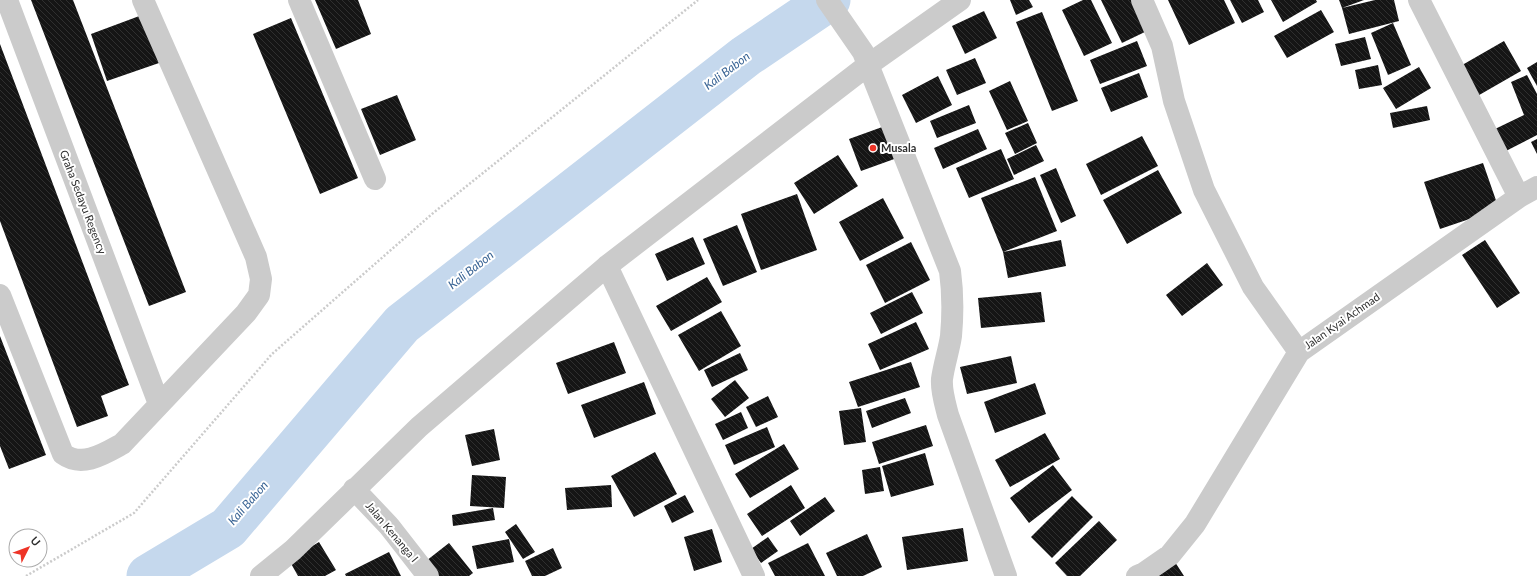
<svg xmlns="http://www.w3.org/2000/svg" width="1537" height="576" font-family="Lato,sans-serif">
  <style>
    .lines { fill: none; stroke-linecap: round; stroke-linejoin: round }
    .river { stroke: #c5d8ed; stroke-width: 43 }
    .building { fill: url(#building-back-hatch) }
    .path { stroke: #cbcbcb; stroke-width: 2.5; stroke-dasharray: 2 2; stroke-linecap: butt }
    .street { stroke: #cbcbcb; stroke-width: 22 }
    .poi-dot { fill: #ee3427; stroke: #fff; stroke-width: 1.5 }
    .labels { text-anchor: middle; stroke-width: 4; stroke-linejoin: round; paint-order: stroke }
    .poi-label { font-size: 11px; font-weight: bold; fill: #2e2e2e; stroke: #fff; text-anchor: start }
    .street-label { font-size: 11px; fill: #2e2e2e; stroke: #fff }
    .water-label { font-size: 12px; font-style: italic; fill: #386394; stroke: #fff }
  </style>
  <defs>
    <pattern id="building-back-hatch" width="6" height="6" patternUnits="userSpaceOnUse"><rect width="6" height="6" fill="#151515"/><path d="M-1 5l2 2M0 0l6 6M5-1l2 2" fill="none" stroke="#2f2f2f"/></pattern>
  </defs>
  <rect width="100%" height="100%" fill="#fff"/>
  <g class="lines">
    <path class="river" d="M148,576L228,528L402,324L746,56L829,0"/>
  </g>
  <path class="building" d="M31,0H73L186,292L149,306Z
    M315,0H358L371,34L336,49Z
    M1010,0H1029L1033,7L1016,15Z
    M1083,0H1091L1112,43L1084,56L1062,10Z
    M1101,0H1134L1149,30L1122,43Z
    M1168,0H1224L1235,23L1189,45Z
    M1230,0H1258L1264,12L1242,23Z
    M1271,0H1316L1317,2L1283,22Z
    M1339,0H1364L1342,8Z
    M1375,0H1394L1399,21L1349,34L1342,8Z
    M1321,10L1334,32L1287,58L1274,36Z
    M984,11L997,38L965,54L952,26Z
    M1042,12L1078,101L1052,111L1016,22Z
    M142,15L159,63L107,81L91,34Z
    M291,18L358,178L320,194L253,34Z
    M1393,23L1411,65L1388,75L1371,33Z
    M1365,37L1371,59L1341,66L1335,44Z
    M1137,41L1147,66L1100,84L1090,60Z
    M1504,41L1521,71L1474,98L1457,68Z
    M0,44L129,385L101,396L108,416L77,427L0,221Z
    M975,58L986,83L957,95L946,70Z
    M1537,62V86L1527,68Z
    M1378,65L1382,85L1359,89L1355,70Z
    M1419,67L1431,88L1396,109L1383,88Z
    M1139,73L1148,97L1111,112L1101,88Z
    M1527,75L1537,94V135L1502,153L1495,129L1524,115L1511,82Z
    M938,76L952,105L916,123L902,95Z
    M1010,81L1028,121L1007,130L989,91Z
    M397,95L416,140L380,155L361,109Z
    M969,105L976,123L937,138L930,121Z
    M1427,106L1430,120L1393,128L1390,113Z
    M1028,123L1037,143L1015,154L1005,133Z
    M885,126L897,158L861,171L849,139Z
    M978,129L987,149L943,169L934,148Z
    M1142,136L1158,166L1101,195L1086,164Z
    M1537,139V154L1531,142Z
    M1036,145L1044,161L1014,175L1007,159Z
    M1001,149L1014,179L969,198L956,168Z
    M838,155L858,186L814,214L794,183Z
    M1483,163L1499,209L1440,229L1424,182Z
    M1056,168L1076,216L1061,223L1040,175Z
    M1158,170L1182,213L1127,244L1103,200Z
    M1035,177L1057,231L1003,252L981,198Z
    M797,194L817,250L761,270L741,214Z
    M883,198L904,238L860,261L839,222Z
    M737,225L757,272L723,286L703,239Z
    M693,237L705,264L667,281L655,254Z
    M1061,240L1066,266L1008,278L1003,252Z
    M1485,240L1520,293L1497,308L1462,255Z
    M911,242L930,280L885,303L866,265Z
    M1207,263L1223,285L1182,316L1166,295Z
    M707,277L722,302L671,331L656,306Z
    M912,292L923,313L881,334L870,313Z
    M1041,292L1045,322L981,328L978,298Z
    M721,311L741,346L699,371L678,335Z
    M916,322L929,349L880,370L868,344Z
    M0,336L46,455L9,469L0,446Z
    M614,342L626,373L568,394L556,363Z
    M740,353L748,370L712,387L704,370Z
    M1011,356L1017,383L967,394L960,367Z
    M911,362L920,387L858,407L849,382Z
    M735,380L749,398L725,417L711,399Z
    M644,382L656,414L594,438L581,405Z
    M1035,383L1046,414L995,433L984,402Z
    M768,396L778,417L756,427L746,407Z
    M905,398L911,413L872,428L866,411Z
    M861,408L866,442L844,445L839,411Z
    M741,412L748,428L723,440L715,424Z
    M926,425L933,446L879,464L872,442Z
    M767,427L775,447L734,465L725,445Z
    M494,429L500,460L472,466L465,435Z
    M1045,433L1060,459L1010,487L995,460Z
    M784,444L799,469L750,498L735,474Z
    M655,452L677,494L634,517L611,476Z
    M925,453L934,485L891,497L882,466Z
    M1053,465L1072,490L1029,523L1010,498Z
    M880,467L884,491L865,494L862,470Z
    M472,475L506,477L504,508L470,506Z
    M611,485L612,507L567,510L565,488Z
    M791,485L805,508L762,536L747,514Z
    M685,495L694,512L672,523L664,506Z
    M1072,496L1093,517L1052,558L1031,537Z
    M825,497L835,511L800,536L790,521Z
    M493,508L495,520L453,526L452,515Z
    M1099,521L1117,540L1080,576H1067L1055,563Z
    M516,524L535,552L523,559L505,532Z
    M963,528L968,561L907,570L902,537Z
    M712,529L722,562L694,571L684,537Z
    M867,534L882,567L863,576H837L826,553Z
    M768,537L778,551L761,563L751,549Z
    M509,539L514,562L477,569L472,546Z
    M319,542L336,570L325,576H298L289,560Z
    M449,543L473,573L469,576H437L426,561Z
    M808,543L825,576H775L768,563Z
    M553,548L562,568L545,576H532L525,561Z
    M389,552L401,576H346L345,574Z
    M1175,562L1184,576H1153Z"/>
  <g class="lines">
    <path class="path" d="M26,576L134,513L272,354L432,214L698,0"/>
    <path class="street" d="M7,0L159,404
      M299,0L375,179
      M827,0L863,52L950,271C953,293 953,314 951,336C949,350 944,364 942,379C941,391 945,403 948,415L1006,576
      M1142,0L1162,46L1174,101L1204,190L1253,287L1299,352
      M1419,0L1519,197
      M607,266L754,576
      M0,295L63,454C82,468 104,454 122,444L246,313L259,295L261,279L256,257L143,0
      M354,489L389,526L428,576
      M261,576L293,550L419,427L607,266L868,65L960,0
      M1137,576L1144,573L1170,555L1195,524L1299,352L1519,197L1537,187"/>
  </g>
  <circle class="poi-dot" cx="873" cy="148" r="4"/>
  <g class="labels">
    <g class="poi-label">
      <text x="881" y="152">Musala</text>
    </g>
    <g class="street-label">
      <text transform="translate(83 202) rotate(69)" y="4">Graha Sedayu Regency</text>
      <text transform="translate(1342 321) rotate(-35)" y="4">Jalan Kyai Achmad</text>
      <text transform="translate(392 532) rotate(50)" y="4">Jalan Kenanga I</text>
    </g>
    <g class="water-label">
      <text transform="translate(727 71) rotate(-37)" y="4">Kali Babon</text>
      <text transform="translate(471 270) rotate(-38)" y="4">Kali Babon</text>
      <text transform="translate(248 503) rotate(-49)" y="4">Kali Babon</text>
    </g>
  </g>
  <g transform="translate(28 548) rotate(48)"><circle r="19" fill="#ffffff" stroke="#ababab"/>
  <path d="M0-3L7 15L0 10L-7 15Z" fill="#ee3427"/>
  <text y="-6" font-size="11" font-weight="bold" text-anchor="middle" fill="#2e2e2e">U</text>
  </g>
</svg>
